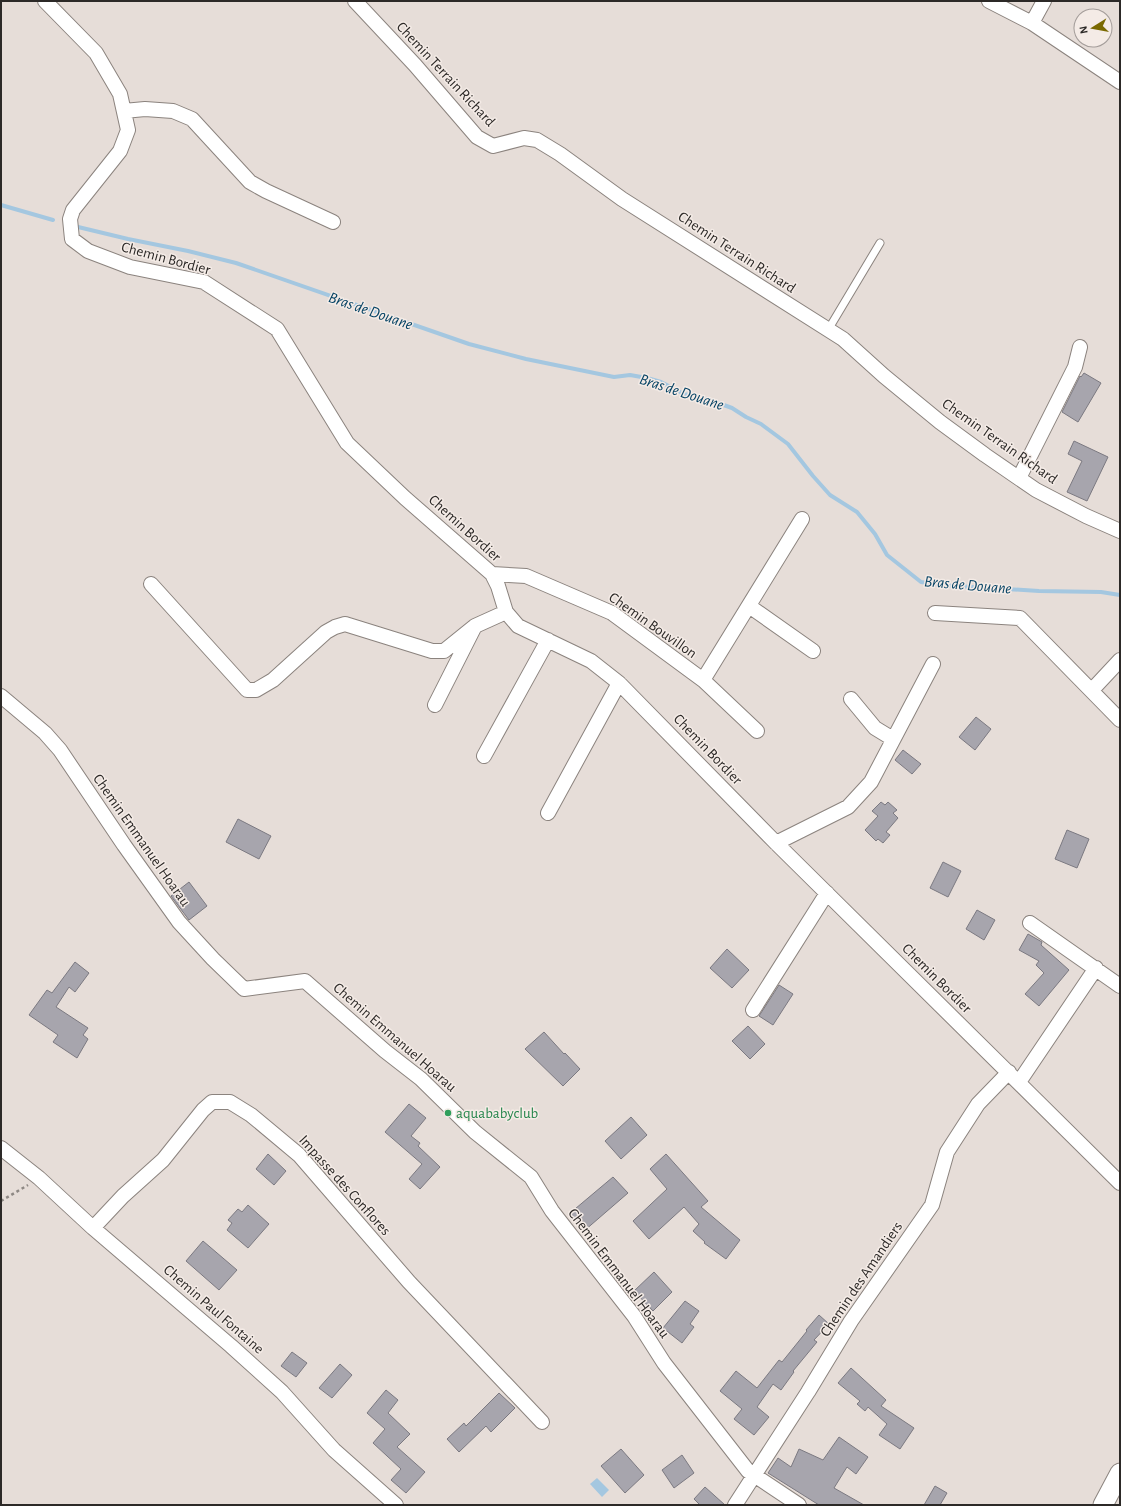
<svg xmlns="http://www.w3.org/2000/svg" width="1121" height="1506" font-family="'Alegreya Sans',sans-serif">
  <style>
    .water { fill: #a4c7e0 }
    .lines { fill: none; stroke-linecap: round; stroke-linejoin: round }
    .stream { stroke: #a4c7e0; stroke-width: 4 }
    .building { fill: #a7a5ad; stroke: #7b7981 }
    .service-casing { stroke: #8b837e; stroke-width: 9 }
    .minor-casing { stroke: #8b837e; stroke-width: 16 }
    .secondary-casing { stroke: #8b837e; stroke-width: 21 }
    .path { stroke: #8e8884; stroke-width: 2.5; stroke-dasharray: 3 3; stroke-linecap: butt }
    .service { stroke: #fff; stroke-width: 7 }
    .minor { stroke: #fff; stroke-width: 14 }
    .secondary { stroke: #fff; stroke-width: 19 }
    .leisure-dot { fill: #2e9e5b; stroke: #f4ebe6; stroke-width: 1.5 }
    .labels { text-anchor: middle; stroke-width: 3; stroke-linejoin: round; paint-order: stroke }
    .street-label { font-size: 15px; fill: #2c2927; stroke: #f4ebe6 }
    .leisure-label { font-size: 15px; fill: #27864d; stroke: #f4ebe6; text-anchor: start }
    .water-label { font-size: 16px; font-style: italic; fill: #044264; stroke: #f4ebe6 }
  </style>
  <rect width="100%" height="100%" fill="#e6ddd8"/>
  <path class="water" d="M597,1478L609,1490L602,1497L590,1484Z"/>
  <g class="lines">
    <path class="stream" d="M1,205L53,220
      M74,226L128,239L188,251L236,263L469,344L526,359L614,377L630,375L647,378L661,382L684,394L710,400L732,408L746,417L761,424L788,444L813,476L830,495L857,512L875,534L887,555L921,582L940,585L1039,591L1101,592L1120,595"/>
  </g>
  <path class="building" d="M1084,373L1101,383L1078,422L1062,412L1080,376L1081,377Z
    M1074,441L1108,457L1087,501L1067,492L1082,461L1068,454Z
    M976,717L991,729L975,750L959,737Z
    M903,750L921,764L912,774L895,760Z
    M881,802L885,805L888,802L897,810L893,813L898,818L886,832L890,835L883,843L878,839L876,841L865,830L878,816L872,811Z
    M238,819L271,836L259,859L226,842Z
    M1067,830L1089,839L1077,868L1055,859Z
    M943,862L961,871L948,897L930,888Z
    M189,882L207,906L189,920L171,896Z
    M977,910L995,920L984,940L966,929Z
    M1028,934L1042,942L1041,945L1069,970L1039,1006L1025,994L1044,973L1036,965L1039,961L1019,950Z
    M727,949L749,970L732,988L710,968Z
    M75,962L89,973L75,992L69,987L56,1007L88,1028L83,1035L88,1039L77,1058L53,1042L58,1035L29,1015L47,990L52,993Z
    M779,985L793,994L773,1025L759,1016Z
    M748,1026L765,1044L750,1059L732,1041Z
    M544,1032L564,1054L565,1053L580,1069L563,1086L525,1049Z
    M409,1104L426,1118L411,1136L420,1143L418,1146L440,1167L420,1189L409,1179L422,1164L385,1132Z
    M631,1117L647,1135L621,1159L605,1141Z
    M268,1154L286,1171L274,1185L256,1169Z
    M666,1154L708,1201L701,1207L740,1240L726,1259L704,1243L705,1242L693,1231L699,1224L684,1207L649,1239L633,1221L667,1189L650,1169Z
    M613,1177L628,1193L584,1231L569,1214Z
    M248,1205L269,1224L248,1248L227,1230L232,1223L228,1220L238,1209L242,1212Z
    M203,1241L237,1270L219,1290L186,1261Z
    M654,1272L672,1292L653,1311L634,1291Z
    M685,1301L699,1311L690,1324L694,1327L682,1343L663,1328Z
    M819,1315L829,1324L814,1340L817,1342L793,1371L794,1372L781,1390L773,1384L757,1407L769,1417L754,1435L734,1419L742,1409L720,1391L736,1371L757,1388L779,1360L782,1362L807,1331L806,1330Z
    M292,1352L307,1363L296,1377L281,1366Z
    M340,1364L352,1375L332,1398L319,1388Z
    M851,1368L886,1400L881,1406L914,1428L900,1449L879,1435L887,1424L868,1407L865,1411L857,1404L860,1401L838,1383Z
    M386,1390L398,1400L388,1413L410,1434L397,1447L425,1472L406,1493L391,1480L401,1469L373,1443L385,1429L367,1413Z
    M499,1393L515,1408L491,1432L486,1426L459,1452L447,1439L464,1423L466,1426Z
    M839,1437L868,1457L856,1474L847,1467L834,1488L864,1505H819L768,1473L778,1458L791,1467L799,1449L823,1460Z
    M621,1449L644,1475L625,1493L601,1466Z
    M682,1455L694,1473L674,1488L662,1470Z
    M935,1486L947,1493L940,1505H924Z
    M705,1487L725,1505H700L694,1499Z"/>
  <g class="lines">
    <defs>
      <path id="service" d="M828,330L880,243"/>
      <path id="minor" d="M45,1L96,53L120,94L128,130L120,151L73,210L70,219L72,239L88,251L130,267L204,282L277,329L347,443L405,498L492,574L498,586L506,612L518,626L591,661L619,683L776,843L1120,1183
        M355,1L415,65L477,137L493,146L524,138L537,140L560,154L622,199L843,339L884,376L940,422L985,455L1036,490L1086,516L1120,531
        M989,1L1032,23L1120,82
        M1032,23L1044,1
        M124,111L145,109L173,111L192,119L250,182L266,191L333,222
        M1019,478L1075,367L1080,347
        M492,574L526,576L612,613L703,680L757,731
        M151,584L247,690H256L273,680L326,632L335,627L345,624L432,651H444L475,626
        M749,606L813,651
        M935,613L1020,618L1120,720
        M703,680L802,519
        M1092,690L1120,660
        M1,696L45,733L60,750L124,845L179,922L213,959L244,989L305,981L385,1051L421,1079L475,1132L531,1177L552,1211L634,1316L664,1363L748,1471L799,1505
        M851,699L875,728L893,739
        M435,705L475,626L506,612
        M484,756L548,640
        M548,813L619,683
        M776,843L848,807L871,782L933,664
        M1030,923L1120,986
        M753,1010L827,893
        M1019,1082L1096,968
        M1,1148L39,1178L93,1228L231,1346L282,1392L334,1450L396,1505
        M93,1228L123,1196L163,1160L203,1110L212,1102H230L251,1115L299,1155L409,1282L542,1422
        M735,1505L808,1392L851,1321L932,1205L947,1152L978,1104L1009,1072"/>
      <path id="secondary" d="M1103,1505L1120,1473"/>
    </defs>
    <use href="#service" class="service-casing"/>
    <use href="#minor" class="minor-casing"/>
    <use href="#secondary" class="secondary-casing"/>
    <path class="path" d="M1,1201L28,1185"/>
    <use href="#service" class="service"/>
    <use href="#minor" class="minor"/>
    <use href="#secondary" class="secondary"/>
  </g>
  <circle class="leisure-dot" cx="448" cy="1113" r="4"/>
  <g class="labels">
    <g class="street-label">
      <text transform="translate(446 74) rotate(47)" y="5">Chemin Terrain Richard</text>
      <text transform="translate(737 252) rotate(33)" y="5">Chemin Terrain Richard</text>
      <text transform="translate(166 258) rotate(15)" y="5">Chemin Bordier</text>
      <text transform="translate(1000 441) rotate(35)" y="5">Chemin Terrain Richard</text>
      <text transform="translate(465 528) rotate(42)" y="5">Chemin Bordier</text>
      <text transform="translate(653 625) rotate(35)" y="5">Chemin Bouvillon</text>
      <text transform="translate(708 749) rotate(46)" y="5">Chemin Bordier</text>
      <text transform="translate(142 840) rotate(55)" y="5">Chemin Emmanuel Hoarau</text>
      <text transform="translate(937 978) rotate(45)" y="5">Chemin Bordier</text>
      <text transform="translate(395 1037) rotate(41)" y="5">Chemin Emmanuel Hoarau</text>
      <text transform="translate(345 1185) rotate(48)" y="5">Impasse des Conflores</text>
      <text transform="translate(619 1273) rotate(53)" y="5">Chemin Emmanuel Hoarau</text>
      <text transform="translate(861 1279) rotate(-56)" y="5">Chemin des Amandiers</text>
      <text transform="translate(214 1309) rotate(41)" y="5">Chemin Paul Fontaine</text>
    </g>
    <g class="leisure-label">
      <text x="456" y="1118">aquababyclub</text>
    </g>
    <g class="water-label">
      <text transform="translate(371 310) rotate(19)" y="6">Bras de Douane</text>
      <text transform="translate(682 391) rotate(18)" y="6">Bras de Douane</text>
      <text transform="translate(968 584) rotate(5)" y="6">Bras de Douane</text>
    </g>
  </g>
  <rect width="1121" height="1506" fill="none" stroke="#2c2927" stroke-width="4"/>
  <g transform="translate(1093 28) rotate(259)"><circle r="19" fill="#f4ebe6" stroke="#a49d9a"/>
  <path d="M0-3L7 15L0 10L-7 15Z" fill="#7a6900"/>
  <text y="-6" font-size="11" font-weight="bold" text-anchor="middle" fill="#2c2927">N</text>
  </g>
</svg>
